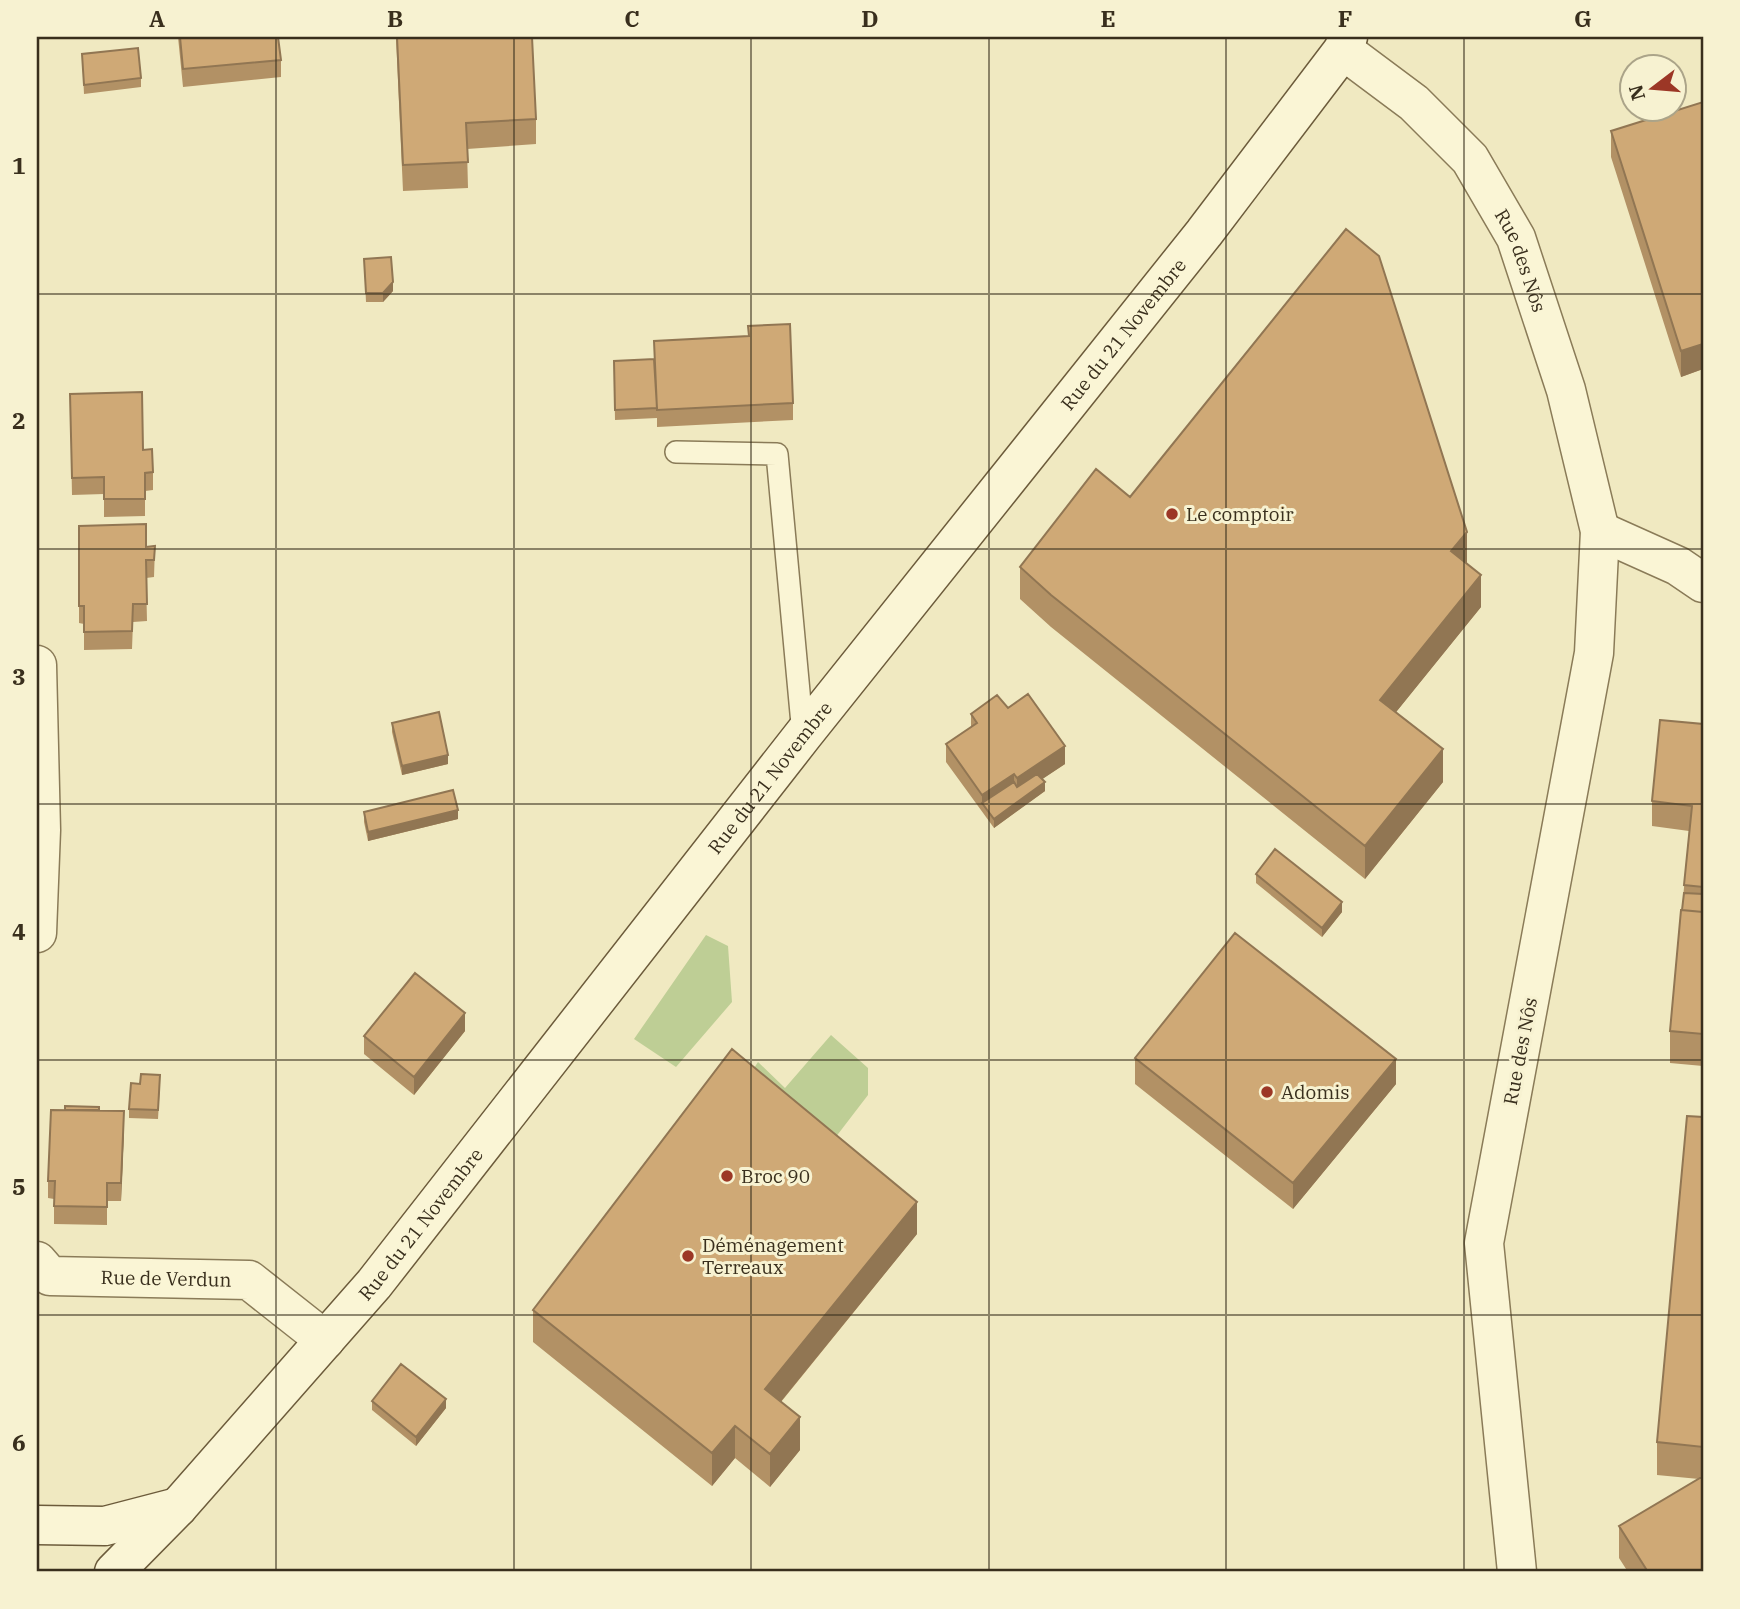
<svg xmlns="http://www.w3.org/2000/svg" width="1740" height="1609" font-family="'IBM Plex Serif',serif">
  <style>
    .green { fill: #bece95 }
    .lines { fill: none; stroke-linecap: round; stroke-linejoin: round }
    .lane-casing { stroke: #8a7b58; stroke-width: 24 }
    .street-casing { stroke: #8a7b58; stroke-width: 41 }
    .secondary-casing { stroke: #6c5b3b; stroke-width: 41 }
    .lane { stroke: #faf5d5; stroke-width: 21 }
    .street { stroke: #faf5d5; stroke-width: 38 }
    .secondary { stroke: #faf5d5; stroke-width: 38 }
    .wall { fill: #b29165 }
    .shaded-wall { fill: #917653 }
    .building { fill: #cfa976; stroke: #917653; stroke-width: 2 }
    .grid { fill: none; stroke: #392f1d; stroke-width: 2; stroke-opacity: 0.55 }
    .poi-dot { fill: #9c3726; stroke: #f7f2d1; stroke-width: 2.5 }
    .labels { text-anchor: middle; stroke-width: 6; stroke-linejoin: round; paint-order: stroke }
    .street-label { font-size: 19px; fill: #392f1d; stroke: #f7f2d1 }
    .poi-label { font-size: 19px; fill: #392f1d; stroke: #f7f2d1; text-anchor: start }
    .neatline { fill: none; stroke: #392f1d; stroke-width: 2.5 }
    .grid-label { font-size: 23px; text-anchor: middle; font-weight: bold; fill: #392f1d }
  </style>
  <rect width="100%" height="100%" fill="#f0e9c1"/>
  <path class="green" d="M706,935L728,946L732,1002L676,1067L634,1039Z
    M831,1035L868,1068V1095L822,1155L741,1088L758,1062L785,1088Z"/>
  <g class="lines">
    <defs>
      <path id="lane" d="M676,452L777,454L803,735"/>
      <g id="street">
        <path id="s1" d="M1343,50L1414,103L1470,159L1516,238L1566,390L1600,531L1594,653L1484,1243L1517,1572"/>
        <path d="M1600,531L1678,566L1703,583"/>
        <path d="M37,665L41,830L37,933"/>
        <path id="s2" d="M37,1261L50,1276L249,1280L325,1340"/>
      </g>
      <g id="secondary">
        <path d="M37,1525L105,1526L178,1507"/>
        <path id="s3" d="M114,1572L178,1507L374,1284L803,735L1204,233L1343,50L1348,37"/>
      </g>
    </defs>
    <use href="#lane" class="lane-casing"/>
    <use href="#street" class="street-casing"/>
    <use href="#secondary" class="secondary-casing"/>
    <use href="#lane" class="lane"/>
    <use href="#street" class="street"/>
    <use href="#secondary" class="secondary"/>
  </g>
  <path class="wall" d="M178,37H278L281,60V77L183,87Z
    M396,37H457L536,119V144L467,149L468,188L403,191Z
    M82,54L141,78V87L84,94Z
    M1703,102V369L1681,377L1611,157V131Z
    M364,259L393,291L383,302H366Z
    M748,326L793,403V420L657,427V418L615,420L614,361L654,359V341L748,336Z
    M70,394L143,450L153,472V490L145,491V516L104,517V494L72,495Z
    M1130,497L1467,564L1481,607L1396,712L1443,782L1365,879L1051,627L1020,599V567Z
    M79,526L146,547L155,546L154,577L146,578L147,621L133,622L132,649L84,650V624L79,623Z
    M1008,708L1065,764L1042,779L1045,791L994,828L946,762V744L971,727V714Z
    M392,723L448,764L402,775L392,732Z
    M1703,724V1066L1670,1063V1031L1682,910L1689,831L1652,826V801Z
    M364,812L458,819L368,841L364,822Z
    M1256,874L1342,912L1322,937L1256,883Z
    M465,1031L414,1095L364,1054V1036Z
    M1135,1058L1396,1084L1293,1209L1135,1084Z
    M140,1084H160L158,1119L129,1118V1109Z
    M99,1110L124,1129L121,1201H107V1225L54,1224V1199L48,1198V1181Z
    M1703,1117V1572H1628L1619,1558V1526L1699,1479L1657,1475V1442Z
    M917,1234L781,1402L800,1450L770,1487L735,1458L712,1486L533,1342V1310Z
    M372,1401L446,1408L416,1446L372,1410Z"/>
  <path class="shaded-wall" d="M393,282V291L383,302V293Z
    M1703,344V369L1681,377V351Z
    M1467,532V565L1451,551Z
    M1481,575V607L1380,732V700Z
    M1065,746V764L1017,796V778Z
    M1443,749V782L1365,879V846Z
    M448,755V764L402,775V766Z
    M1014,774V791L982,803V795Z
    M1045,782V791L994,828V819Z
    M458,810V819L368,841V832Z
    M1342,902V912L1322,937V928Z
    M465,1013V1031L414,1095V1077Z
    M1396,1059V1084L1293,1209V1183Z
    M124,1111V1129L121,1201V1183Z
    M917,1202V1234L765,1421V1389Z
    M446,1399V1408L416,1446V1437Z
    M800,1417V1450L770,1487V1454Z
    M735,1426V1458L712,1486V1453Z"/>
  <path class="building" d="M180,37H278L281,60L183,69Z
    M397,37H457L458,38L481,37H532L536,119L466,123L468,162L403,165Z
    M138,48L141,78L84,85L82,54Z
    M1703,102V344L1681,351L1611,131Z
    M1346,229L1379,256L1467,532L1451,551L1481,575L1380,700L1443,749L1365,846L1051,595L1020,567L1096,469L1130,497Z
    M391,257L393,282L383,293H366L364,259Z
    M790,324L793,403L657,410L654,341L749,336L748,326Z
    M654,359L657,408L615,410L614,361Z
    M142,392L143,450L152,449L153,472L145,473V499H104V477L72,478L70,394Z
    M146,524V547L155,546L154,560H146L147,604H133L132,631L84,632V606H79V526Z
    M1028,694L1065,746L1017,778L1014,774L982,795L946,744L977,723L971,714L997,695L1008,708Z
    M439,712L448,755L402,766L392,723Z
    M1660,720L1703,724V887L1684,885L1692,806L1652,801Z
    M1037,774L1045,782L994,819L982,803L1014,782L1017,787Z
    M453,790L458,810L368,832L364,812Z
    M1275,849L1342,902L1322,928L1256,874Z
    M1684,893L1703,894V912L1682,910Z
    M1681,910L1703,912V1034L1670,1031Z
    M1235,933L1396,1059L1293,1183L1135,1058Z
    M415,973L465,1013L414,1077L364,1036Z
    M732,1049L917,1202L765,1389L800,1417L770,1454L735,1426L712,1453L533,1310Z
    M141,1074L160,1075L158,1110L129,1109L131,1083L140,1084Z
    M65,1106L99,1107V1110H65Z
    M51,1110L124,1111L121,1183H107V1207L54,1206L55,1181H48Z
    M1687,1116L1703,1117V1447L1657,1442Z
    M401,1364L446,1399L416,1437L372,1401Z
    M1700,1478H1703V1572H1648L1619,1526Z"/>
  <path class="grid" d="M276,37V1572M514,37V1572M751,37V1572M989,37V1572M1226,37V1572M1464,37V1572M37,294H1703M37,549H1703M37,804H1703M37,1060H1703M37,1315H1703"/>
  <g class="poi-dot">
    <circle cx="1172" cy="514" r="7"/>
    <circle cx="1267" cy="1092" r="7"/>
    <circle cx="727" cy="1176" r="7"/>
    <circle cx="688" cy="1256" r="7"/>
  </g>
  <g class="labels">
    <g class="street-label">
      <text dy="7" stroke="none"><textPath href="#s1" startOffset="282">Rue des Nôs</textPath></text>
      <text dy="7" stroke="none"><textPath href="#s3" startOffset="1598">Rue du 21 Novembre</textPath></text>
      <text dy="7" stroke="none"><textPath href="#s3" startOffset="1031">Rue du 21 Novembre</textPath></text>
      <text transform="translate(1520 1051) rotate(-79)" y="7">Rue des Nôs</text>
      <text dy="7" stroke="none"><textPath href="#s3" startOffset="464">Rue du 21 Novembre</textPath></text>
      <text dy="7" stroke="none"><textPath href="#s2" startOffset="136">Rue de Verdun</textPath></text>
    </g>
    <g class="poi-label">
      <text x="1186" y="521">Le comptoir</text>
      <text x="1281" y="1099">Adomis</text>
      <text x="741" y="1183">Broc 90</text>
      <text x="702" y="1252">Déménagement<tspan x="702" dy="22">Terreaux</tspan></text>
    </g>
  </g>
  <rect width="1740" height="1609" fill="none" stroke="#f7f2d1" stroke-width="77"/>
  <g transform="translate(1653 88) rotate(254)"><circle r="33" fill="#f7f2d1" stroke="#aba489" stroke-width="2"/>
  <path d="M0-5L12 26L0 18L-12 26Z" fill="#9c3726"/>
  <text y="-10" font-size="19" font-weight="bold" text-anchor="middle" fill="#392f1d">N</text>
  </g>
  <rect x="38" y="38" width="1664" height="1532" class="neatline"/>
  <g class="grid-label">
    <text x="157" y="27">A</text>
    <text x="395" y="27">B</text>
    <text x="632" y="27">C</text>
    <text x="870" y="27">D</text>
    <text x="1108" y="27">E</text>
    <text x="1345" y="27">F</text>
    <text x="1583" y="27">G</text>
    <text x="19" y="174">1</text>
    <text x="19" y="429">2</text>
    <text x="19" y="685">3</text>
    <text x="19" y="940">4</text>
    <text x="19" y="1195">5</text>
    <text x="19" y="1451">6</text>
  </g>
</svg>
